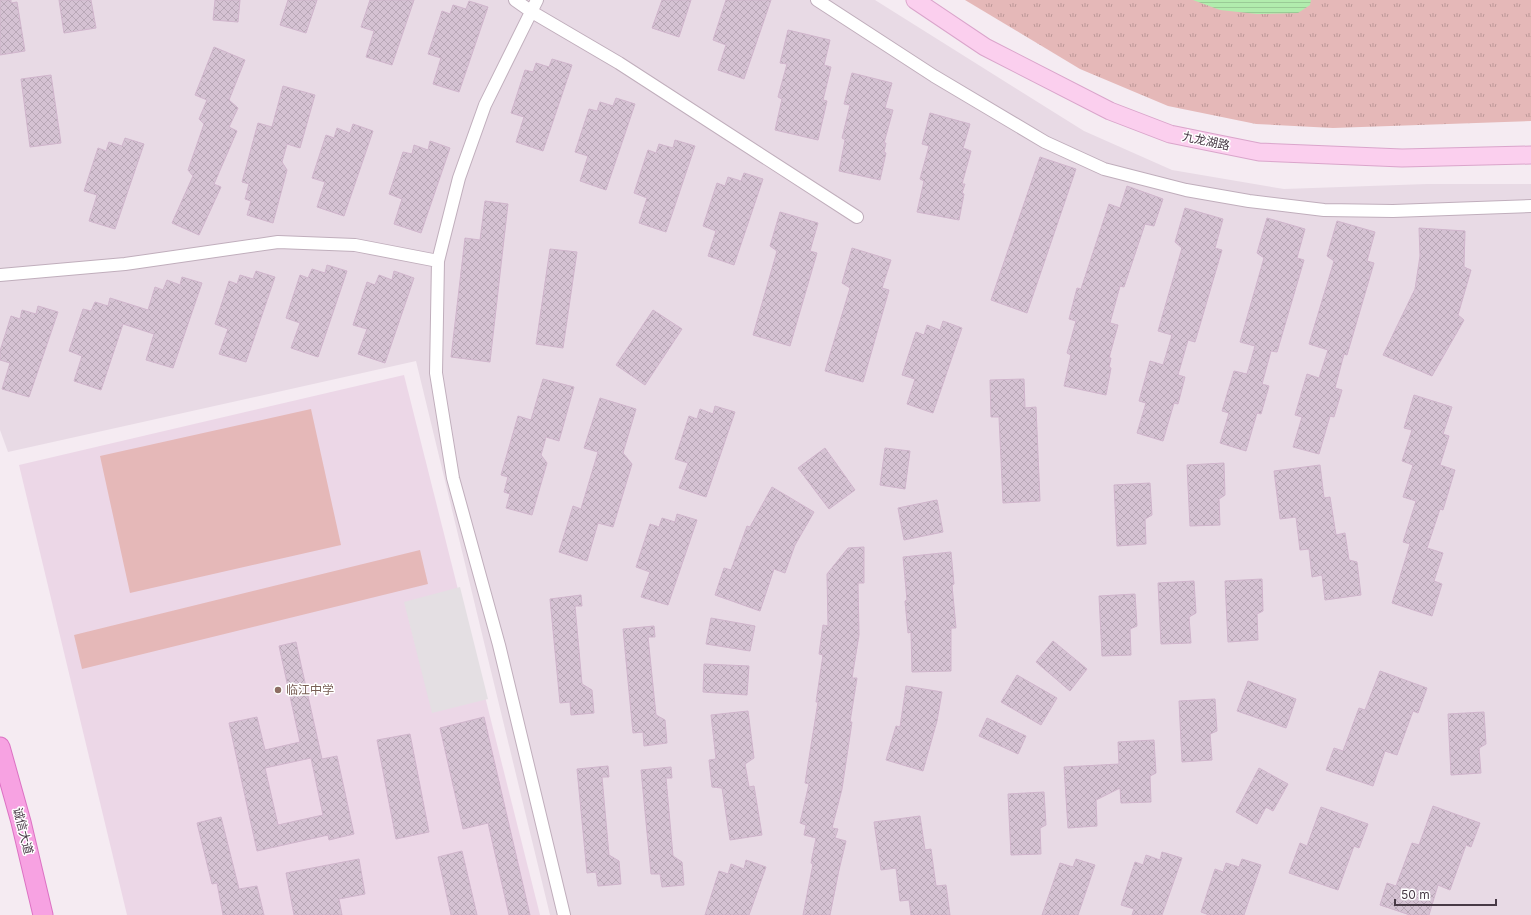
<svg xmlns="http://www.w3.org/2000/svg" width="1531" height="915" font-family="Inter,'Noto Sans SC',sans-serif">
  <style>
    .residential { fill: #e8dae5 }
    .education { fill: #ecd7e7 }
    .grass { fill: #e5b8b8 }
    .park { fill: url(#park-tufts) }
    .parking { fill: #e4dfe3 }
    .water { fill: url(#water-rules) }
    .building { fill: url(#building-cross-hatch); stroke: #d0b5cc; fill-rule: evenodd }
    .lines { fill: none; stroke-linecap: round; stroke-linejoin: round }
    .street-casing { stroke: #c0aebc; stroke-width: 14 }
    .secondary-casing { stroke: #daa5cb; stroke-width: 19 }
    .primary-casing { stroke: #dc72c3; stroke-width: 21 }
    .street { stroke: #fff; stroke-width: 12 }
    .secondary { stroke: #fbcfee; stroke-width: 17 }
    .primary { stroke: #f7a2e2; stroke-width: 19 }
    .education-dot { fill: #8d6e63; stroke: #fff; stroke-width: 1.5 }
    .labels { text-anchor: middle; stroke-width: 3; stroke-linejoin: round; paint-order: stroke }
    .street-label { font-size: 12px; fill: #483a46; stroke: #fff }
    .education-label { font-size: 12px; fill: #785e54; stroke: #fff; text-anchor: start }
  </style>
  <defs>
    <pattern id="park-tufts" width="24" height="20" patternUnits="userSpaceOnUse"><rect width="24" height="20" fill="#e5b8b8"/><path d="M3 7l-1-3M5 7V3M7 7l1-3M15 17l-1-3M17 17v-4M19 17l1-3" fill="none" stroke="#bc9797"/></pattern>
    <pattern id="water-rules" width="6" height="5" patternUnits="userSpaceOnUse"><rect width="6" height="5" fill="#b1ecad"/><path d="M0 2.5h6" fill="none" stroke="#9acb96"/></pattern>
    <pattern id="building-cross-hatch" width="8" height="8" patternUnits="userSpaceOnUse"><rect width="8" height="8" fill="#d5c2d3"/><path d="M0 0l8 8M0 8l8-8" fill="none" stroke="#b8a7b6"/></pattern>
  </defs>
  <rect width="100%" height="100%" fill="#f5ebf2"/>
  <path class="residential" d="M0,0H875L1084,131L1172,170L1284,189L1427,184H1531V915H550L416,361L8,452L0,430Z"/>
  <path class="education" d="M404,375L540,915H127L19,465Z"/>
  <path class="grass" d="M311,409L341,545L130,593L100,456Z
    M420,550L428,584L82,669L74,635Z"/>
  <path class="park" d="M965,0H1531V121L1333,128L1256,124L1168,106L1080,69Z"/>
  <path class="parking" d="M460,587L488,699L432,713L404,602Z"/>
  <path class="water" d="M1193,0H1311L1310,5L1298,13L1257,14L1220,10Z"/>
  <path class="building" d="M0,0H11V3L17,2L25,51L0,55Z
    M59,0H91L96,28L64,33Z
    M215,0H240L238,22L213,20Z
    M288,0H317L306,33L280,25Z
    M370,0H414L392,65L366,57L374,31L361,27Z
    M662,0H691L679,37L652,28Z
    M726,0H771L744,79L718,70L726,45L713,40Z
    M469,1L488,7L459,92L433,84L441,58L428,54L442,11L450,14L453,5L466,9Z
    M788,30L830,40L824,65L831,67L823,100L827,101L818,140L775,130L782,99L778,97L787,64L780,63Z
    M214,47L245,60L229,100L238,108L229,127L237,131L214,184L221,187L199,235L172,223L193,176L188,170L204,124L199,119L207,100L195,95Z
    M552,59L572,65L543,151L516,142L524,117L511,113L525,70L533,72L536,63L549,67Z
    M852,73L892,83L885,108L893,110L884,143H886L884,152L886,153L880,180L839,171L845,140L842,138L850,105L844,104Z
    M51,75L61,143L30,147L21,79Z
    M283,86L315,95L300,148L287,144L282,162L287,170L273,223L247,215L251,201L245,199L249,184L242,182L258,123L272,127Z
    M616,98L635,104L606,190L580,181L588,156L575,152L589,109L597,111L600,102L613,106Z
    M930,113L970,124L963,148L971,151L962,184H965L962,193L964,194L959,220L917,212L924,181L920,179L929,146L922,144Z
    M353,124L373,131L344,216L317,207L325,182L312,178L326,135L334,138L337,128L350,133Z
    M125,138L144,144L115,229L89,221L97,195L84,191L98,148L106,151L109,142L122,146Z
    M675,140L695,146L666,232L639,223L647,198L634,193L648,150L656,153L659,144L673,148Z
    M430,141L450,148L421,233L394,224L402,199L389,194L403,152L412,154L414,145L428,150Z
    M1040,157L1076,169L1027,313L991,300Z
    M744,173L763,179L734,265L708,256L716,231L703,226L717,183L725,186L728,177L741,181Z
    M1127,186L1163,199L1154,226L1145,224L1124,287L1120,286L1110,323L1118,325L1109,358H1111L1109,367L1111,368L1106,395L1064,386L1071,355L1067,353L1076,321L1069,319L1077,288L1081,289L1109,204L1120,208Z
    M485,201L508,204L490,362L451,357L465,238L480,240Z
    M1185,208L1223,219L1215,248L1222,250L1195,342L1188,340L1178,375L1185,377L1178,404L1174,403L1163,441L1137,433L1146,403L1139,401L1150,361L1163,365L1172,335L1158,331L1182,248L1175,242Z
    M780,212L818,223L810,251L817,253L790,346L753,335L777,251L770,246Z
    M1267,218L1305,229L1297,258L1304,260L1277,352L1271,351L1262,384L1269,386L1261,414L1257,413L1246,451L1220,443L1229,413L1222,411L1234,371L1247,374L1255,346L1240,342L1264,258L1257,253Z
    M1337,221L1375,232L1367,261L1374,263L1347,355L1344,354L1335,388L1342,390L1334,417L1330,416L1319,454L1293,447L1302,417L1295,415L1307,374L1319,378L1328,350L1309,344L1334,261L1327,256Z
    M1419,228L1465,231L1464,267L1471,270L1458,315L1464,320L1432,376L1383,355L1415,289L1420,256Z
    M852,248L891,260L882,288L889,290L863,382L825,371L850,288L842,283Z
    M550,249L577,252L563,348L536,344Z
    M327,265L347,271L318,357L291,348L300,323L286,318L300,275L308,278L312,269L325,273Z
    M256,271L275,277L246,362L219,354L228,329L215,324L229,281L237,284L240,275L253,279Z
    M394,271L414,278L385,363L358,354L367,329L353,325L367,282L375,285L379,275L392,280Z
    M182,277L202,283L173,368L146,360L154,334L123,324L101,390L74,381L82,356L69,351L83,309L91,311L95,302L108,306L110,298L148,310L155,287L163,290L167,280L180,285Z
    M38,306L58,312L29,397L2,389L10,363L0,360V351L11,316L20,319L22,310L36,314Z
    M653,310L682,329L645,385L616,365Z
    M943,321L962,328L933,413L907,404L915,379L902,375L916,332L924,335L927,325L940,330Z
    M543,379L574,387L559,441L546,437L541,455L547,463L532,515L506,508L510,494L504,492L508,477L501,475L518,416L531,420Z
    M1024,379L1025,408L1036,407L1040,501L1003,503L999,417H991L990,380Z
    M1414,395L1452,407L1443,434L1449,436L1440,465L1455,470L1443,510L1440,509L1427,548L1443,553L1434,581L1442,584L1432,616L1392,603L1410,544L1403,542L1416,501L1403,497L1413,465L1402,461L1412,430L1404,428Z
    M600,398L636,409L623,453L632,464L613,527L598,523L587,561L559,552L573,506L581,509L598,452L584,448Z
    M715,406L735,412L706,497L679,488L688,463L675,459L689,416L697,419L700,409L713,414Z
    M825,448L855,490L829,509L798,468Z
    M885,448L910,451L905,489L880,485Z
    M1224,463L1225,495L1219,499L1220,525L1190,526L1187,465Z
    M1320,465L1324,498L1330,497L1336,535L1345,533L1349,560L1357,562L1361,595L1325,600L1322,575L1312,577L1309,549L1300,550L1296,517L1280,519L1274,471Z
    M1150,483L1152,515L1145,519L1146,544L1117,546L1114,485Z
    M772,487L814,512L795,545L785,573L774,569L760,611L715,595L724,568L731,570L747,526L750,527Z
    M937,500L943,532L904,540L898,508Z
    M677,514L697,520L668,605L641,597L650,572L636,567L650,524L659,527L662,518L675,522Z
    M864,547V583H858L859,635L852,678H857L850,722H852L842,789L832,828L838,829L835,838L846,841L839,870L830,915H803L813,864L811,863L816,838L804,835L806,825L800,823L809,784L805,783L818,702H816L823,655L819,654L823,625L828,626L827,574L848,548Z
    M951,552L954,584L952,585L956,628H951V671L912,672L911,632L908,633L905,601L907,600L903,557Z
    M1262,579L1263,611L1257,614L1258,640L1228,642L1225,581Z
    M1194,581L1196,613L1189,617L1191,643L1161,644L1158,583Z
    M1135,594L1137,626L1130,629L1131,655L1102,656L1099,596Z
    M581,595L582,606H575L582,684L592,690L594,713L571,715L570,702L560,703L550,599Z
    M711,618L755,626L750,651L706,644Z
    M654,626L655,637H648L656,715L665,720L667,743L644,746L643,732L633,733L623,629Z
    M1053,641L1087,669L1070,691L1036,662Z
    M296,642L322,759L337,756L354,834L329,840L328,835L257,851L229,723L257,717L265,750L300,742L279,646ZM311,758L323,815L278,825L265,768Z
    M704,664L749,666L747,695L703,692Z
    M1380,671L1427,688L1418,713L1413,711L1397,755L1385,751L1373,786L1326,770L1334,748L1343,751L1359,708L1365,710Z
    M1017,675L1057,698L1041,725L1001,702Z
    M1248,681L1296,699L1286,728L1237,711Z
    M906,686L942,692L937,721L923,771L886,760L896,726L900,727Z
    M1215,699L1217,731L1210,734L1212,760L1182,762L1179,701Z
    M748,711L754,758L745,764L749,787L754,786L762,835L730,840L722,788L712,787L709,760L716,759L711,715Z
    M1484,712L1486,744L1479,748L1481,773L1451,775L1448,714Z
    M484,717L530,915H509L488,823L463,829L440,728Z
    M987,718L1026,736L1018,754L979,736Z
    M410,734L429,832L396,839L377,740Z
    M1154,740L1156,773L1150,776L1151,802L1121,803L1120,788L1096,800L1097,826L1068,828L1064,767L1119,764L1118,742Z
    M608,766L609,777H602L609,855L619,861L621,884L598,886L596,872L587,873L577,769Z
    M671,767L672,778H666L673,856L682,862L684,885L662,887L660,874H651L641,770Z
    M1259,768L1288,784L1273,811L1266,807L1257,824L1236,812Z
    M1044,792L1046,825L1040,828L1041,854L1011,855L1008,794Z
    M1433,806L1480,823L1471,847L1466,845L1450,890L1438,885L1429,915H1410L1380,905L1387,883L1396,886L1412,843L1419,845Z
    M1321,807L1368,824L1359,848L1354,846L1338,890L1289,873L1300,843L1307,846Z
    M920,816L925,850L931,849L936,886L946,885L950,915H911L909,900L900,901L896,868L881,870L874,822Z
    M221,817L239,889L257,886L264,915H223L217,883L212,884L197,823Z
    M462,851L477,915H451L438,857Z
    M1162,852L1182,858L1162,915H1132L1134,909L1121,905L1135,862L1143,865L1146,855L1160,860Z
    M359,859L365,894L339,899L342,915H294L286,873Z
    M1076,859L1095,865L1078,915H1042L1060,863L1073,867Z
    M1242,859L1261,865L1244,915H1209L1201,912L1215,869L1223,872L1226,863L1239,867Z
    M746,860L766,867L749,915H705L719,871L728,874L731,864L744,869Z"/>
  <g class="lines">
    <defs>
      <path id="street" d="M515,0L532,12L619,63L857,217
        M537,0L485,105L459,178L438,261L436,373L453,478L499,645L564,915
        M817,0L934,76L1045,142L1104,169L1186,190L1249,201L1324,210L1393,211L1531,206
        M0,275L125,264L278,242L355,245L438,261"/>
      <path id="secondary" d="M915,0L985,47L1110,111L1170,134L1259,152L1402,158L1531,155"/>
      <path id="primary" d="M0,747L21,822L43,915"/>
    </defs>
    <use href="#street" class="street-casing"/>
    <use href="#secondary" class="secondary-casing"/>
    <use href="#primary" class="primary-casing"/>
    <use href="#street" class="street"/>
    <use href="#secondary" class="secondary"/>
    <use href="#primary" class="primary"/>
  </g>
  <circle class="education-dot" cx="278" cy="690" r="4"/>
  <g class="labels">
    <g class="street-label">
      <text transform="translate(1206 141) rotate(12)" y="4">九龙湖路</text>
      <text transform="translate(23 831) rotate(76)" y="4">诚信大道</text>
    </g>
    <g class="education-label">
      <text x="286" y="694">临江中学</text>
    </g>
  </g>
  <path d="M1395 899v6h101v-6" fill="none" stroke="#483a46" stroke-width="2"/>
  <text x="1401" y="899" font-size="12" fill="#483a46" stroke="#ffffff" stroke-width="3" paint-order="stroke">50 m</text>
</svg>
